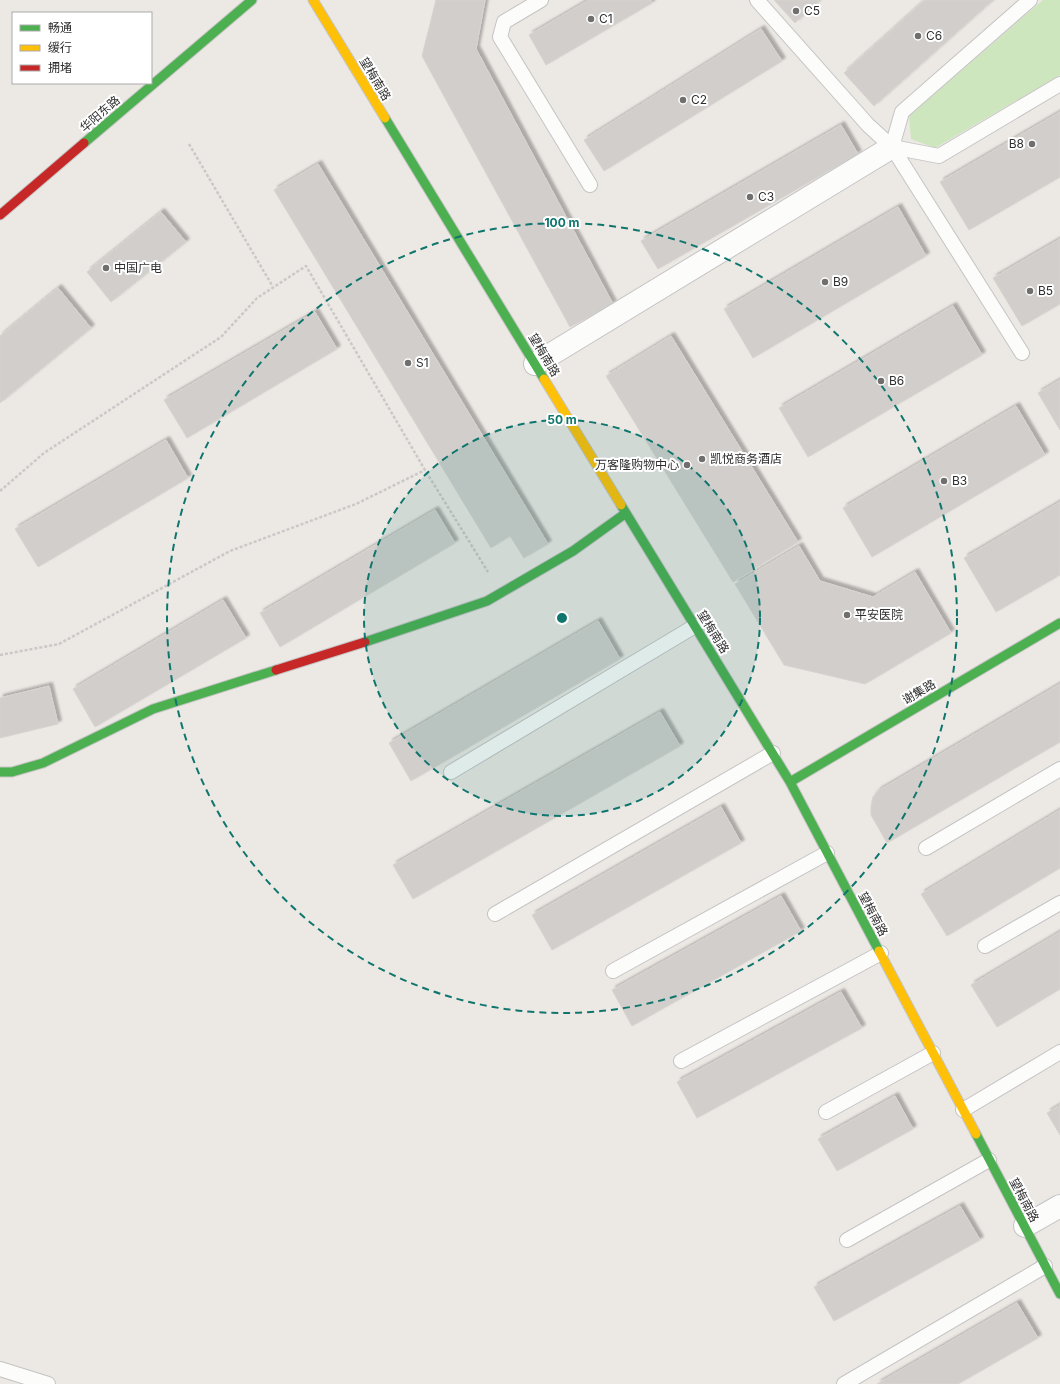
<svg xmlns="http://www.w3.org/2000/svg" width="1060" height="1384" font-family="Inter,'Noto Sans SC',sans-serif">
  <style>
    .green { fill: #cee6be }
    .building { fill: #d1cecb; stroke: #d7d4d0; filter: url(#shadow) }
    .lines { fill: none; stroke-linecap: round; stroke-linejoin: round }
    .lane-casing { stroke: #c5c4c5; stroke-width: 16 }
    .street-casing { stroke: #c5c4c5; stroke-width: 24 }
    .fast-casing { stroke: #c5c4c5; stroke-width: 11 }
    .slow-casing { stroke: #c5c4c5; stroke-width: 11 }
    .jam-casing { stroke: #c5c4c5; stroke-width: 11 }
    .path { stroke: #c9c9c8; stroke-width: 2.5; stroke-dasharray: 3 2; stroke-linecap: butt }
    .lane { stroke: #fcfcfb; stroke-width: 14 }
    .street { stroke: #fcfcfb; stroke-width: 22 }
    .fast { stroke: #4caf50; stroke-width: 9 }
    .slow { stroke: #ffc107; stroke-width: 9 }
    .jam { stroke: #c62828; stroke-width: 9 }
    .ring { fill: none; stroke: #0f766e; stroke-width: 2; stroke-dasharray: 7 5 }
    .poi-dot { fill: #706f6e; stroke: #fff; stroke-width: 1.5 }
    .labels { text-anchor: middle; stroke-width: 4; stroke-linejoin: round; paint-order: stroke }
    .poi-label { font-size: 12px; fill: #2e2e2e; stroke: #fff; text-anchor: start }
    .street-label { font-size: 12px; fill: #2e2e2e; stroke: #fff }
    .centre { fill: #0f766e; stroke: #fff; stroke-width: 2 }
    .ring-label { font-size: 12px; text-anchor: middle; font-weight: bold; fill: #0f766e; stroke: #fff; stroke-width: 4; stroke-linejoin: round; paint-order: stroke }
  </style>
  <defs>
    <filter id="shadow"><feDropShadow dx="3.5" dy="-3.5" stdDeviation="1" flood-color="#0004"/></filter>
  </defs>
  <rect width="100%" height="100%" fill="#ece8e4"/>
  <path class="green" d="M1043,0H1060V75L935,148L911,139L909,116Z"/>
  <path class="building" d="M436,0H485L476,49L613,304L570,327L422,56Z
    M589,0H651L652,3L546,65L529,35Z
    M774,0H820L795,23Z
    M925,0H993L874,106L844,73Z
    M761,29L782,61L604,171L584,140Z
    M1060,112V177L969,230L940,182Z
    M841,125L858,154L658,269L641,241Z
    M318,164L548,544L524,558L510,536L491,548L274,190Z
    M898,207L926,256L753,358L724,309Z
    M161,212L186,242L111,302L87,272Z
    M1060,239V304L1022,326L993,278Z
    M58,288L91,328L0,403V336Z
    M953,306L982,355L808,457L779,408Z
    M315,312L337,349L187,438L164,400Z
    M671,336L798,542L733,582L606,376Z
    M1060,380V430L1038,393Z
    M1016,406L1045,455L872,557L843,508Z
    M166,440L188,478L38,567L15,529Z
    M1060,502V575L996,612L964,558Z
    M435,510L455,543L280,647L260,613Z
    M799,546L820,581L873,597L915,572L951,633L865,684L784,665L735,584Z
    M223,600L246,638L95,727L73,689Z
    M598,621L620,659L411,781L389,743Z
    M1060,684V742L887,843L871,815V806L873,797L878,791Z
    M49,686L58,724L0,738V698Z
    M660,712L680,746L413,899L393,865Z
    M721,807L741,843L552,950L532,915Z
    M1060,810V868L947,936L921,894Z
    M781,896L801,931L632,1026L612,990Z
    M1060,932V989L997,1027L971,985Z
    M841,992L862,1028L697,1118L677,1082Z
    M895,1096L913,1129L837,1171L818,1139Z
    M1060,1105V1135L1047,1113Z
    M960,1206L980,1240L834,1321L814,1287Z
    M1017,1303L1038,1338L958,1384H877Z"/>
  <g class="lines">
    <defs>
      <path id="lane" d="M541,0L504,22L500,37L590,185
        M757,0L868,125L892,147L1022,353
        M1030,0L902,112L892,147L939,156L1060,84
        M451,772L695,626
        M926,848L1060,769
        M495,914L773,753
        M985,946L1060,903
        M613,971L827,853
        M681,1061L881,953
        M963,1110L1060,1052
        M826,1112L933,1053
        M847,1240L989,1160
        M0,1369L48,1384
        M844,1384L1045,1266"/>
      <path id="street" d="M535,364L892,147
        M1025,1226L1060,1206"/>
      <path id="fast" d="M385,118L544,379
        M84,143L252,0
        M621,505L790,782L879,951
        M365,642L487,601L573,551L626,513
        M0,772H12L43,763L153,709L276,670
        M790,782L1060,623
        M976,1134L1060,1294"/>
      <path id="slow" d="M313,0L385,118
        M544,379L621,505
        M879,951L976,1134"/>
      <path id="jam" d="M0,215L84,143
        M276,670L365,642"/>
    </defs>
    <use href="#lane" class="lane-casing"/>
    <use href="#street" class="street-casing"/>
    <use href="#fast" class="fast-casing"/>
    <use href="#slow" class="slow-casing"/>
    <use href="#jam" class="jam-casing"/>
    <path class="path" d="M189,144L273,287
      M0,491L44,453L221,337L257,298L306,266L425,470L488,572
      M0,655L59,644L230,551L356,504L425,470"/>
    <use href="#lane" class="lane"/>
    <use href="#street" class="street"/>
    <use href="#fast" class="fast"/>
    <use href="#slow" class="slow"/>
    <use href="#jam" class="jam"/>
  </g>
  <circle cx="562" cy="618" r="198" fill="#0f766e" fill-opacity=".12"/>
  <g class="ring">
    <circle cx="562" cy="618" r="198"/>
    <circle cx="562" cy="618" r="395"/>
  </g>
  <g class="poi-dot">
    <circle cx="796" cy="11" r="4"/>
    <circle cx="591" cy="19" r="4"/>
    <circle cx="918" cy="36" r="4"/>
    <circle cx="683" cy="100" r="4"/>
    <circle cx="1032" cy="144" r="4"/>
    <circle cx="750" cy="197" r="4"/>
    <circle cx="106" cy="268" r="4"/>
    <circle cx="825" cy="282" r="4"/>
    <circle cx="1030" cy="291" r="4"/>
    <circle cx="408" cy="363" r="4"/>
    <circle cx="881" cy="381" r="4"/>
    <circle cx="702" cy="459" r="4"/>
    <circle cx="687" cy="465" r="4"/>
    <circle cx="944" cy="481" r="4"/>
    <circle cx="847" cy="615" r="4"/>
  </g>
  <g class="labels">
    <g class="poi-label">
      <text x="804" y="15">C5</text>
      <text x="599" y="23">C1</text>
      <text x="926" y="40">C6</text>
      <text x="691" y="104">C2</text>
      <text x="1024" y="148" text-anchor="end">B8</text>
      <text x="758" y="201">C3</text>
      <text x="114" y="272">中国广电</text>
      <text x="833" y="286">B9</text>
      <text x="1038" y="295">B5</text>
      <text x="416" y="367">S1</text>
      <text x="889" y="385">B6</text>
      <text x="710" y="463">凯悦商务酒店</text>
      <text x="679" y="469" text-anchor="end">万客隆购物中心</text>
      <text x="952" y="485">B3</text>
      <text x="855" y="619">平安医院</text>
    </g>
    <g class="street-label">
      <text transform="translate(375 79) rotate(59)" y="4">望梅南路</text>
      <text transform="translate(100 114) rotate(-41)" y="4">华阳东路</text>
      <text transform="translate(544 355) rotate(59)" y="4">望梅南路</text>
      <text transform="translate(713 632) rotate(58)" y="4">望梅南路</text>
      <text transform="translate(919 692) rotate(-30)" y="4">谢集路</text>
      <text transform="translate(873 914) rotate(62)" y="4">望梅南路</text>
      <text transform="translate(1024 1200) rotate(62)" y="4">望梅南路</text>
    </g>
  </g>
  <circle cx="562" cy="618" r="6" class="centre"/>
  <g class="ring-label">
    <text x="562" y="227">100 m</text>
    <text x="562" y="424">50 m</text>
  </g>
  <rect x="12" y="12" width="140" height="72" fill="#ffffff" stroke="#ababab"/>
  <rect x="20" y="25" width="20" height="6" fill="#4caf50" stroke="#ababab"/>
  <text x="48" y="32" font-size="12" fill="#2e2e2e">畅通</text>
  <rect x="20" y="45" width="20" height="6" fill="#ffc107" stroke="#ababab"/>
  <text x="48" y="52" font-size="12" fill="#2e2e2e">缓行</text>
  <rect x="20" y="65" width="20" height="6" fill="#c62828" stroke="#ababab"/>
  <text x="48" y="72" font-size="12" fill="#2e2e2e">拥堵</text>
</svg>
